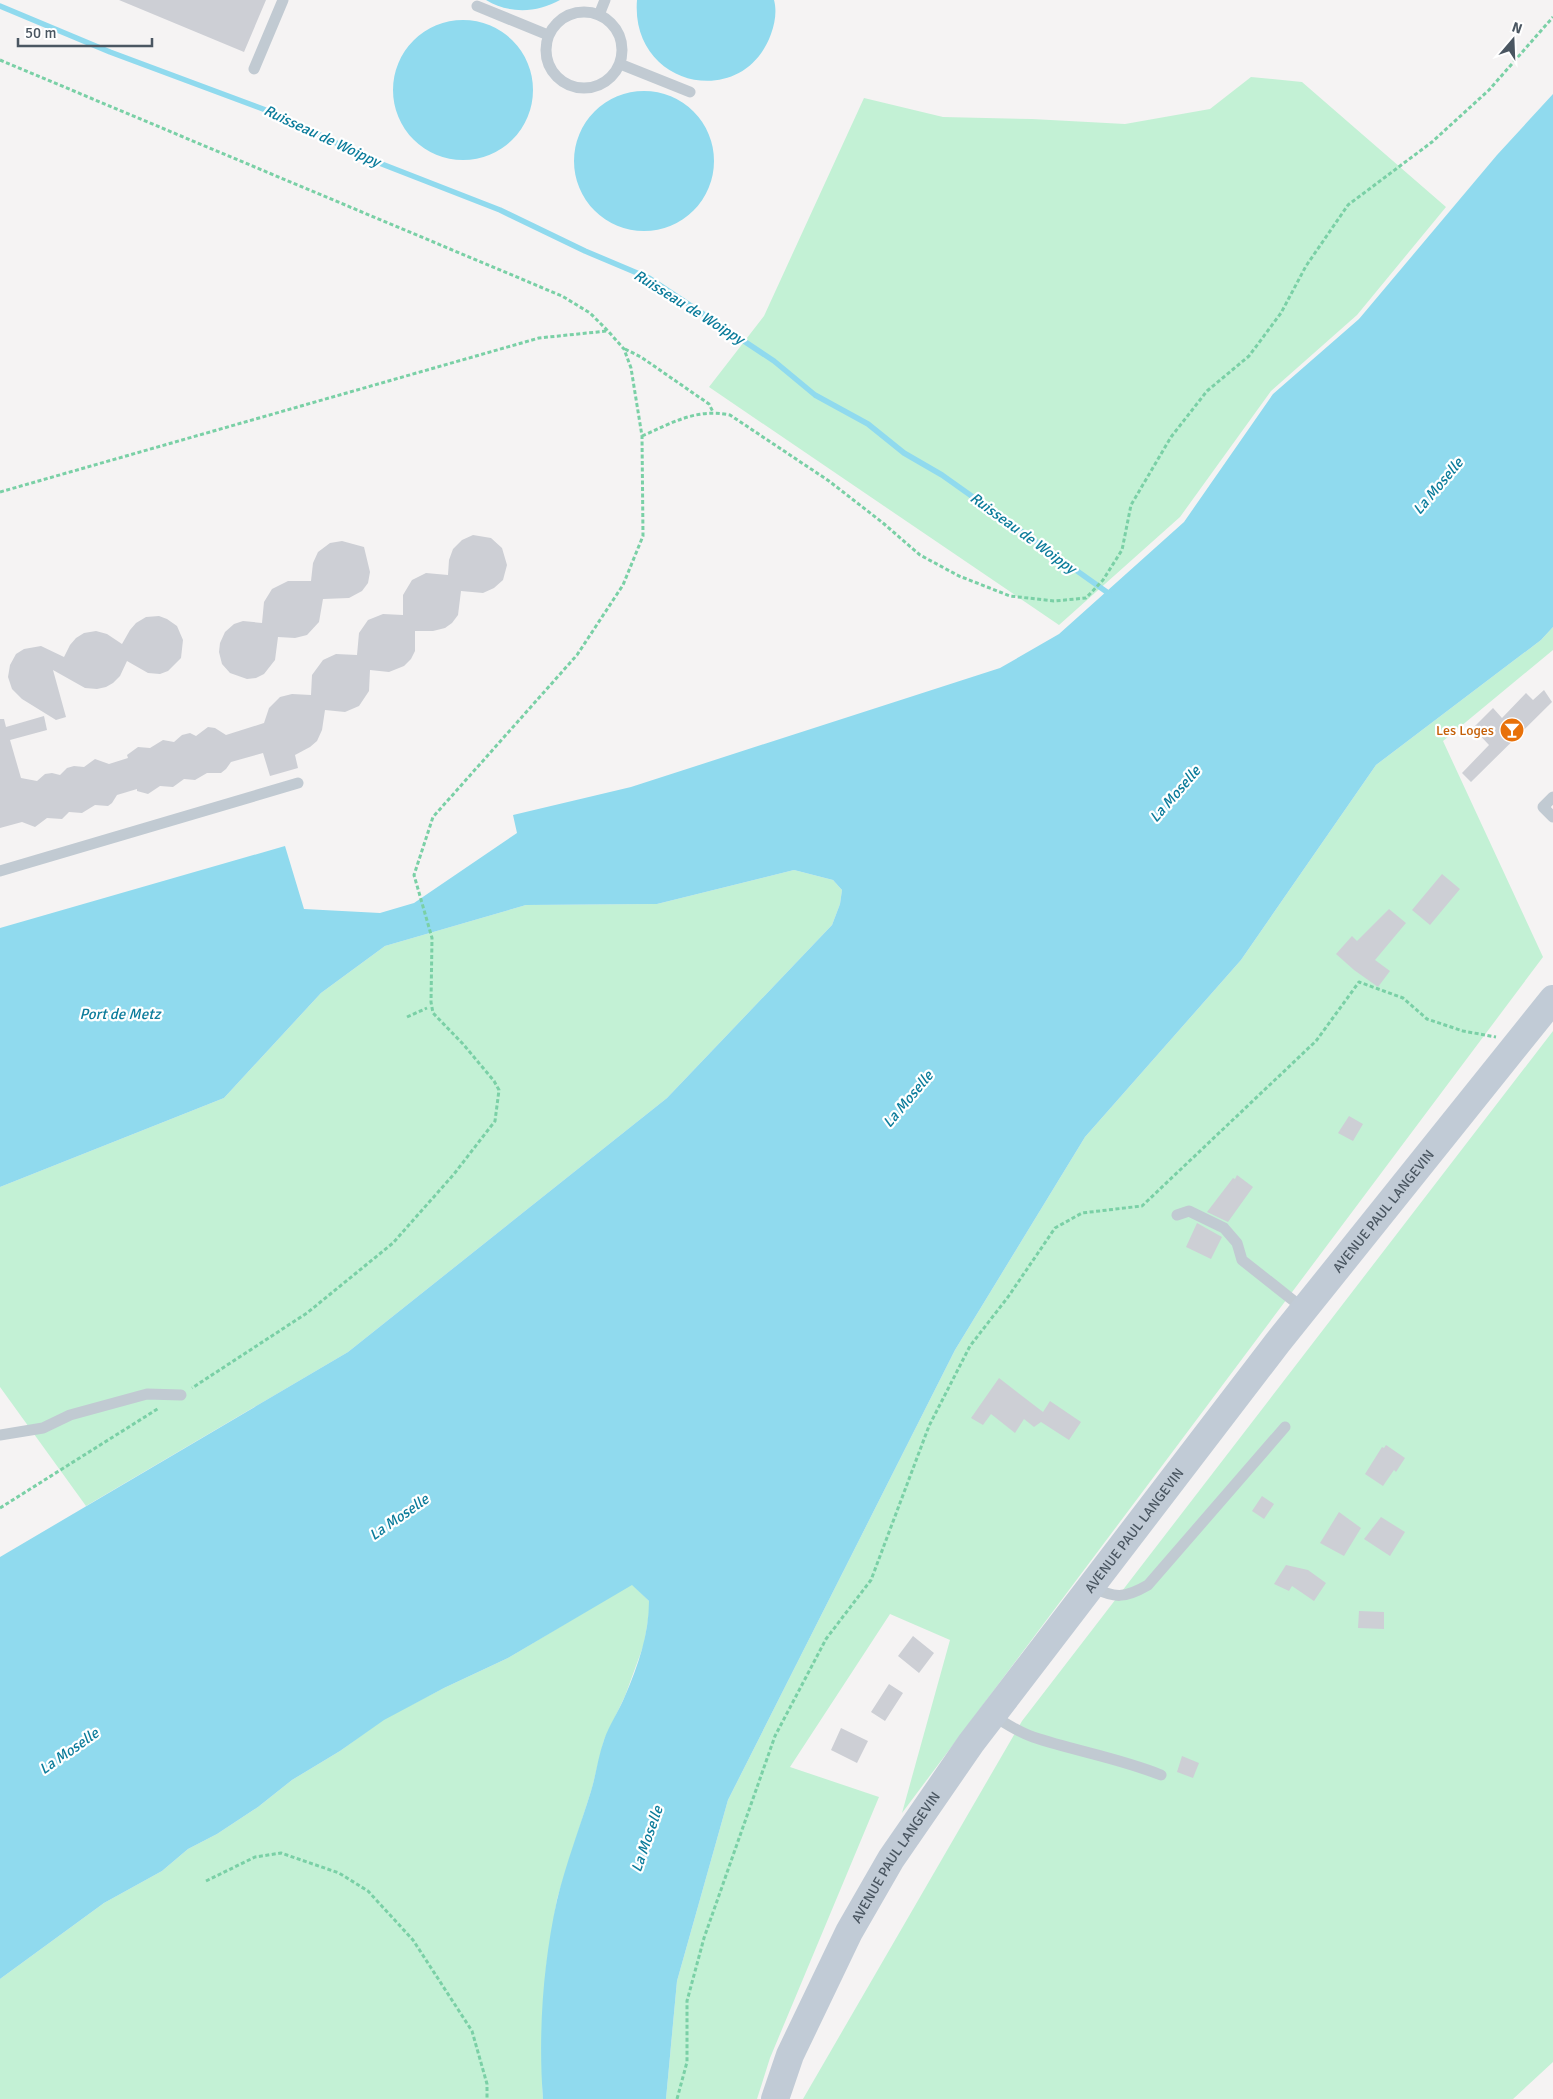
<svg xmlns="http://www.w3.org/2000/svg" width="1553" height="2099" font-family="Signika,sans-serif">
  <style>
    .green { fill: #c3f1d5 }
    .water { fill: #90daee }
    .lines { fill: none; stroke-linecap: round; stroke-linejoin: round }
    .stream { stroke: #90daee; stroke-width: 5.5 }
    .building { fill: #cdcfd5 }
    .path { stroke: #7ad0a6; stroke-width: 3; stroke-dasharray: 4 2.5; stroke-linecap: butt }
    .lane { stroke: #c1cad2; stroke-width: 11 }
    .secondary { stroke: #c1cbd6; stroke-width: 28 }
    .labels { text-anchor: middle; stroke-width: 4.5; stroke-linejoin: round; paint-order: stroke }
    .food-label { font-size: 14px; fill: #c56008; stroke: #fff; text-anchor: end }
    .street-label { font-size: 14px; fill: #4a5661; stroke: #fff }
    .water-label { font-size: 15px; font-style: italic; fill: #0c7c9b; stroke: #fff }
  </style>
  <rect width="100%" height="100%" fill="#f5f3f3"/>
  <path class="green" d="M1251,77L1302,82L1446,207L1357,315L1271,391L1180,517L1059,625L709,387L764,316L864,98L943,117L1032,119L1125,124L1210,109Z
    M1553,627V650L1443,741L1543,957L902,1813L950,1640L890,1614L790,1767L879,1797L770,2058L757,2099H666L677,1981L728,1800L955,1350L1085,1137L1241,960L1376,765L1541,640Z
    M794,870L833,880L842,890L840,904L832,925L667,1098L348,1352L86,1506L0,1387V1187L224,1098L321,993L385,946L526,905L657,904Z
    M1553,1031V2062L1513,2099H803L1022,1721Z
    M632,1584L649,1601V1614L644,1644L625,1696L604,1740L592,1788L557,1899L546,1968L542,2083L543,2099H0V1979L104,1903L162,1871L188,1849L217,1834L258,1807L292,1780L340,1751L384,1719L444,1688L508,1658Z"/>
  <path class="water" d="M486,0H560C537,13 509,14 486,0Z
    M637,0H774C777,11 775,23 771,34C743,112 630,87 637,0Z
    M393 90a70 70 0 1 1 140 0a70 70 0 1 1-140 0Z
    M574 161a70 70 0 1 1 140 0a70 70 0 1 1-140 0Z
    M1553,94V627L1541,640L1376,765L1241,960L1085,1137L955,1350L728,1800L677,1981L666,2099H543C538,2033 543,1964 557,1900C566,1863 580,1827 591,1791C596,1775 598,1757 604,1740C609,1725 619,1711 625,1696C638,1666 649,1634 649,1601L632,1585L508,1658L444,1688L384,1720L340,1751L292,1780L258,1807L217,1834L188,1849L162,1871L104,1903L0,1979V1557L348,1352L667,1098L832,925L840,904L842,890L833,880L794,870L657,904L526,905L385,946L321,993L224,1098L0,1187V928L285,846L304,909L380,913L414,903L517,833L513,815L631,787L1000,668L1059,634L1184,522L1273,394L1359,319L1497,155Z"/>
  <g class="lines">
    <path class="stream" d="M0,6L110,52L279,115L369,159L500,210L585,251L649,278L774,361L815,395L868,424L904,453L942,475L1111,595"/>
  </g>
  <path class="building" d="M119,0H266L244,52Z
    M473,535L491,538L502,548L507,565L503,580L494,588L483,593L461,591L458,615L452,623L445,628L433,631H415V651L411,659L404,666L389,672L370,670L369,691L359,706L345,712L325,710L322,730L317,741L310,747L295,755L298,768L270,776L263,753L231,762L226,769L221,773H207L195,780L184,779L173,787L160,786L148,794L137,791V789L117,795L112,803L108,806L95,805L82,813L69,812L62,819L47,818L35,827L22,822L0,828V719H4L6,727L44,716L47,730L10,740L21,778L37,781L45,774L52,773L60,775L67,768L74,766L84,767L95,759L109,764L128,758L127,755L138,747L150,748L163,740L174,742L182,735L190,733L196,736L208,727L215,728L226,735L264,723L269,708L280,697L292,694L311,695L312,675L323,660L336,654L357,655L359,633L368,620L383,614L403,615V595L412,580L426,573L448,575L449,560L453,549L462,540Z
    M342,541L364,547L370,572L368,583L362,591L349,598L323,599L319,622L307,635L295,638L278,637L275,660L264,674L256,678L247,679L230,673L222,664L219,652L220,643L225,632L234,624L243,621L262,623L264,602L272,589L288,581H311L313,563L318,552L330,543Z
    M159,616L167,619L177,626L183,640L181,658L168,671L160,674L148,673L127,661L120,676L113,683L106,687L97,689L85,688L53,670L66,717L56,720L22,699L12,689L8,677L10,665L16,654L24,649L41,646L64,657L70,645L76,638L84,633L96,631L107,634L122,644L130,630L136,623L146,617Z
    M1544,690L1552,702L1471,782L1462,773L1489,745L1473,728L1493,708L1502,718L1526,693L1533,700Z
    M1442,874L1460,889L1430,925L1412,910Z
    M1389,909L1406,923L1375,960L1390,971L1378,987L1354,970L1336,954L1352,936L1357,941Z
    M1349,1116L1363,1124L1353,1141L1338,1133Z
    M1237,1175L1253,1187L1228,1222L1207,1212L1233,1178L1235,1179Z
    M1197,1223L1222,1237L1211,1259L1186,1247Z
    M999,1378L1043,1412L1050,1401L1081,1422L1069,1440L1041,1422L1034,1427L1024,1419L1015,1433L991,1414L983,1425L971,1418Z
    M1386,1445L1405,1458L1396,1472L1394,1470L1383,1486L1365,1474L1382,1447L1384,1448Z
    M1262,1496L1274,1504L1264,1519L1252,1511Z
    M1339,1512L1361,1528L1344,1556L1320,1543Z
    M1381,1517L1405,1532L1390,1556L1364,1539Z
    M1286,1565L1308,1570L1326,1583L1314,1601L1292,1586L1289,1591L1274,1584Z
    M1359,1611L1384,1612V1629L1358,1628Z
    M913,1636L934,1653L919,1673L898,1656Z
    M889,1684L903,1693L885,1721L871,1712Z
    M841,1728L868,1741L857,1763L831,1750Z
    M1182,1756L1199,1763L1193,1778L1177,1772Z"/>
  <g class="lines">
    <path class="path" d="M0,60L562,296L590,313L608,331L624,349L631,368L642,436L643,536L623,585L577,655L433,817L414,875L432,938L431,1002L433,1013L463,1044L494,1081L499,1090L495,1121L454,1174L393,1243L307,1313L192,1388
      M625,349L641,357L709,404L713,412
      M642,436C672,423 696,408 730,415L829,481L883,523L920,555L959,576L1010,596L1054,601L1086,598L1103,580L1122,550L1131,505L1171,437L1207,391L1249,356L1281,313L1306,266L1348,205L1432,142L1489,90L1553,17
      M0,492L539,338L607,331
      M407,1017L427,1008
      M0,1508L159,1408
      M206,1881L255,1857L281,1853L339,1873L368,1891L413,1940L472,2031L487,2084V2099
      M677,2099L687,2062V2001L704,1938L775,1736L826,1639L871,1580L929,1426L970,1346L1008,1297L1055,1228L1082,1213L1142,1206L1316,1041L1359,982L1403,998L1427,1019L1463,1031L1496,1037"/>
    <path class="lane" d="M477,6L548,35
      M546 50a38 38 0 1 1 76 0a38 38 0 1 1-76 0Z
      M599,15L605,0
      M620,64L690,92
      M254,69L283,0
      M1553,797L1543,807L1553,817
      M0,871L298,783
      M1177,1215L1189,1211L1224,1228L1237,1243L1242,1260L1304,1309
      M0,1435L43,1428L70,1415L147,1394L181,1395
      M1091,1587C1115,1598 1124,1599 1148,1585L1285,1427
      M992,1715C1005,1723 1018,1732 1033,1737C1075,1751 1119,1758 1161,1775"/>
    <path class="secondary" id="s1" d="M775,2099L790,2055L849,1932L891,1859L971,1743L1278,1342L1553,999"/>
  </g>
  <defs>
    <symbol id="bar-disc" viewBox="-11 -11 22 22"><circle r="9.5" fill="#e8710a" stroke="#fff"/><path d="M-6-5H6L.8 .8V4.5H3.5V6h-7V4.5H-.8V.8Z" fill="#fff"/></symbol>
  </defs>
  <g fill-rule="evenodd">
    <use href="#bar-disc" x="1498" y="716" width="28" height="28"/>
  </g>
  <g class="labels">
    <g class="food-label">
      <text x="1494" y="735">Les Loges</text>
    </g>
    <g class="street-label">
      <text dy="5" stroke="none"><textPath href="#s1" startOffset="1081">AVENUE PAUL LANGEVIN</textPath></text>
      <text dy="5" stroke="none"><textPath href="#s1" startOffset="676">AVENUE PAUL LANGEVIN</textPath></text>
      <text dy="5" stroke="none"><textPath href="#s1" startOffset="271">AVENUE PAUL LANGEVIN</textPath></text>
    </g>
    <g class="water-label">
      <text transform="translate(322 136) rotate(25)" y="5">Ruisseau de Woippy</text>
      <text transform="translate(689 307) rotate(32)" y="5">Ruisseau de Woippy</text>
      <text transform="translate(1438 486) rotate(-50)" y="5">La Moselle</text>
      <text transform="translate(1023 533) rotate(36)" y="5">Ruisseau de Woippy</text>
      <text transform="translate(1175 794) rotate(-49)" y="5">La Moselle</text>
      <text x="120" y="1019">Port de Metz</text>
      <text transform="translate(908 1099) rotate(-50)" y="5">La Moselle</text>
      <text transform="translate(399 1517) rotate(-35)" y="5">La Moselle</text>
      <text transform="translate(69 1751) rotate(-35)" y="5">La Moselle</text>
      <text transform="translate(647 1839) rotate(-71)" y="5">La Moselle</text>
    </g>
  </g>
  <g transform="translate(1513 40) rotate(19)" stroke="#ffffff" stroke-width="4" paint-order="stroke">
  <path d="M0-4L9 19L0 12L-9 19Z" fill="#4a5661"/>
  <text y="-8" font-size="14" font-weight="bold" text-anchor="middle" fill="#4a5661">N</text>
  </g>
  <path d="M18 38v8h134v-8" fill="none" stroke="#4a5661" stroke-width="2.5"/>
  <text x="25" y="38" font-size="15" fill="#4a5661" stroke="#ffffff" stroke-width="4" paint-order="stroke">50 m</text>
</svg>
